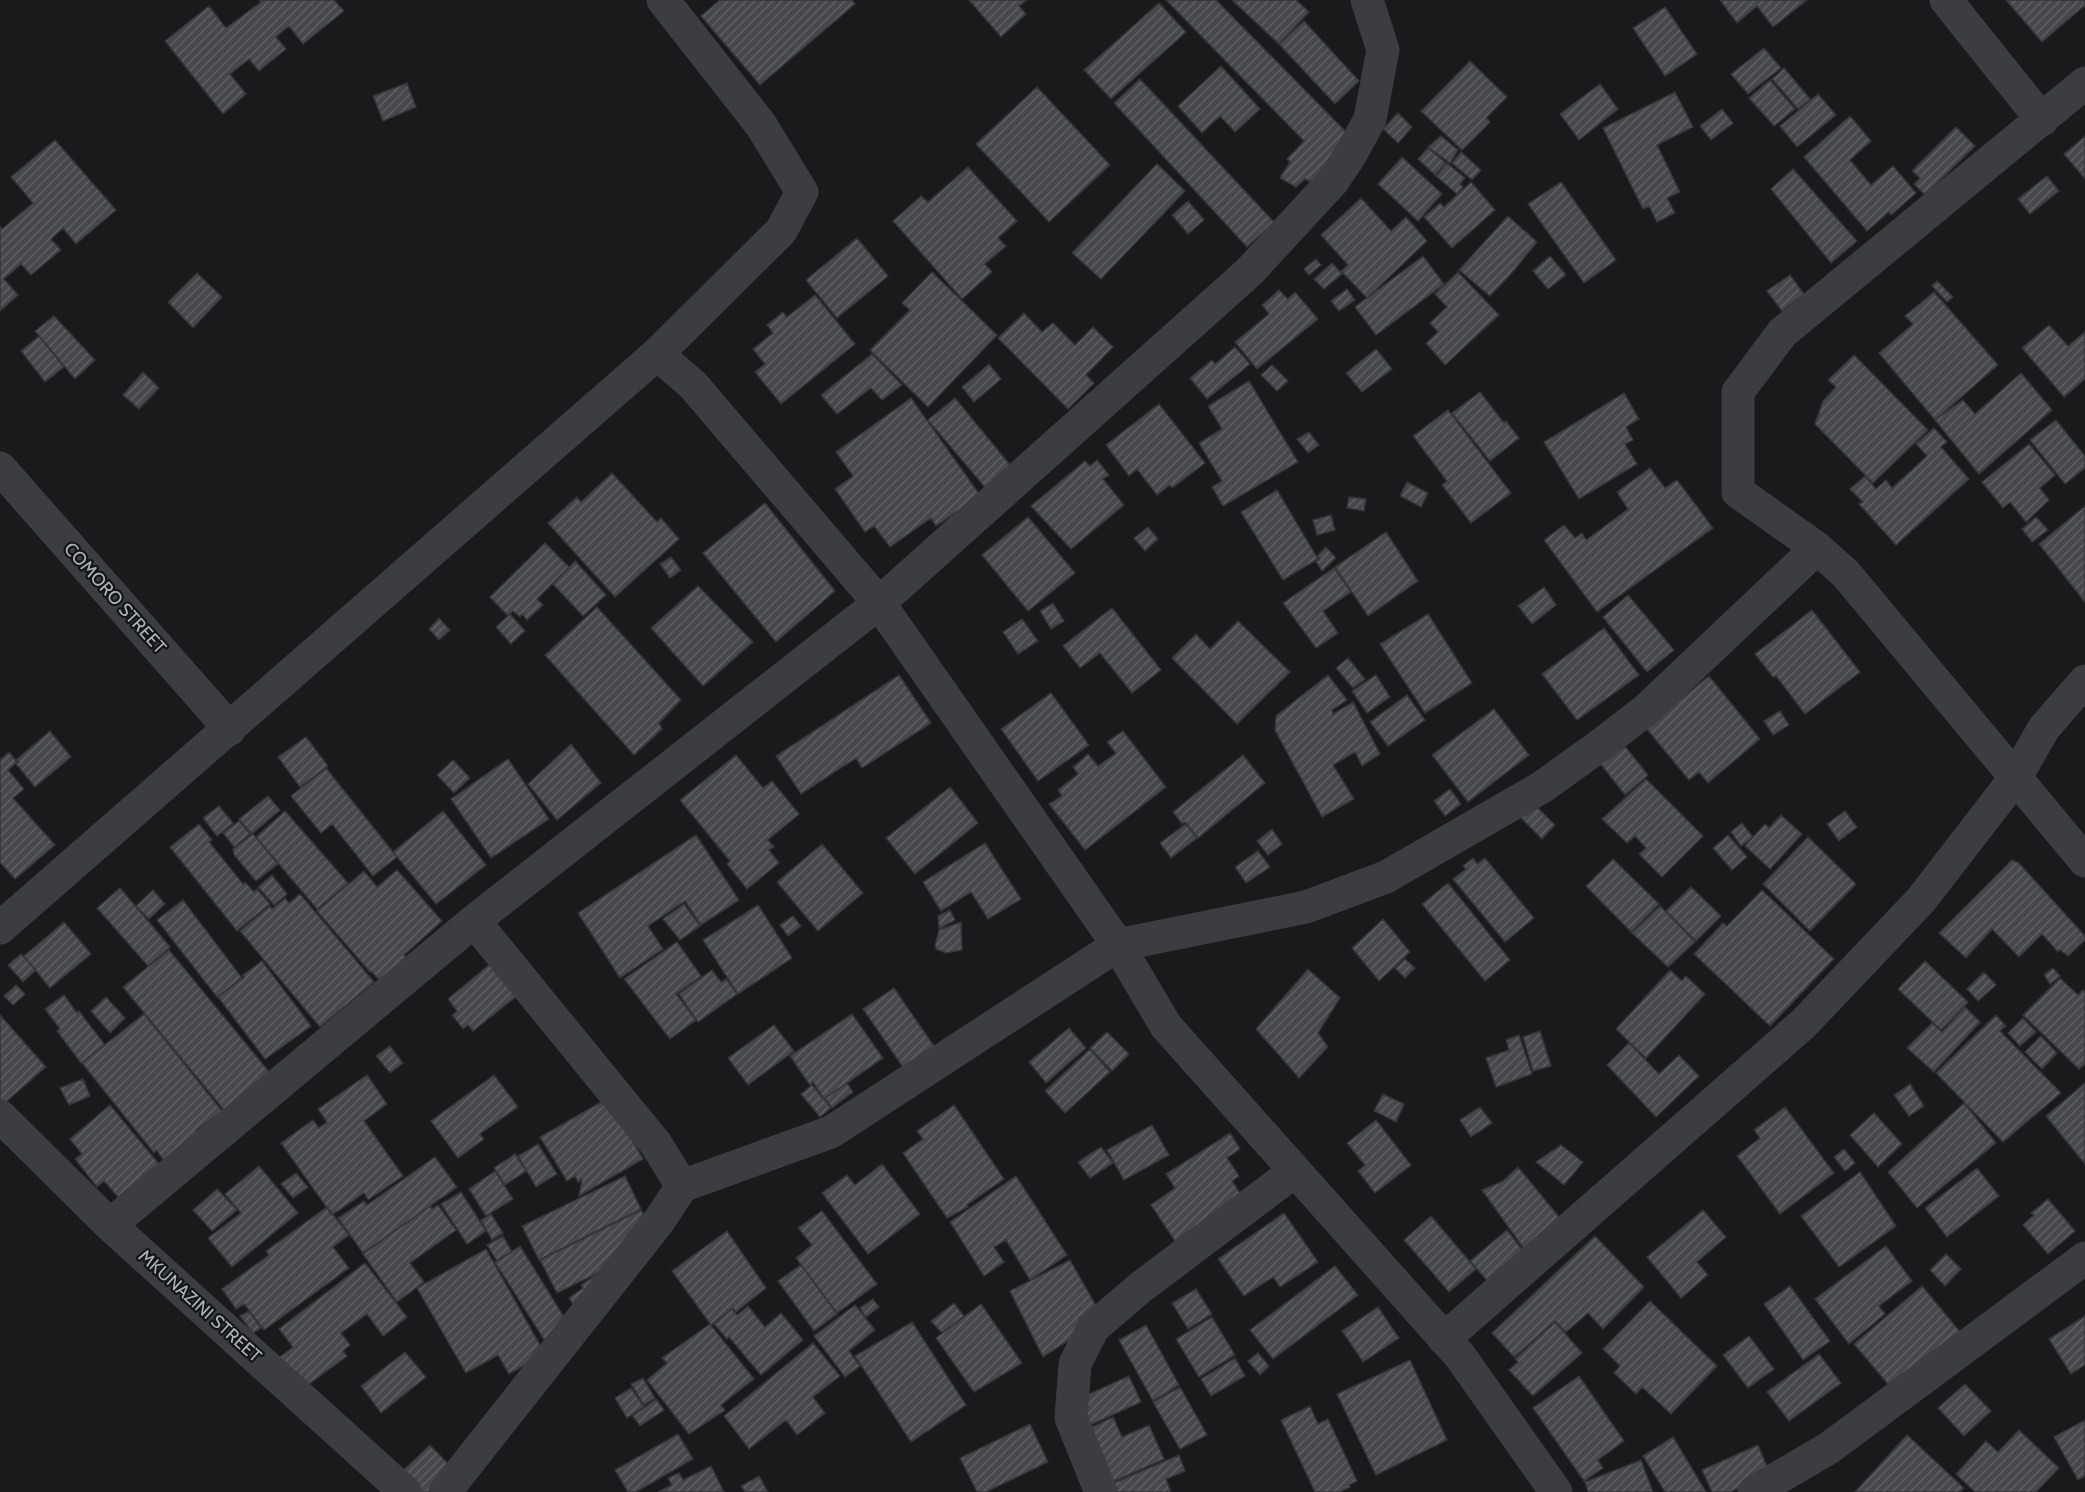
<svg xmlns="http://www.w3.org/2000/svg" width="2085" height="1492" font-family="Cabin,sans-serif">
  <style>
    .building { fill: url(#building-hatch); stroke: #343538; stroke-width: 1.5 }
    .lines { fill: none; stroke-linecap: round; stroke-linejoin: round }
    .minor { stroke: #3b3d41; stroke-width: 33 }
    .labels { text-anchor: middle; stroke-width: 4.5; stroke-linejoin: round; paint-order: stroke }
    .street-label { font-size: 18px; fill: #acb5bb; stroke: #151517 }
  </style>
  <defs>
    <pattern id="building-hatch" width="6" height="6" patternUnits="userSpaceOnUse" patternTransform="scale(1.5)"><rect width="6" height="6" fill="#46484c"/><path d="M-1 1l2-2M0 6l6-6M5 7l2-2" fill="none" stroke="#5e6064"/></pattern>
  </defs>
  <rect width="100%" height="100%" fill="#1a1a1c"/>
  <path class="building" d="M259,0H334L344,11L303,44L289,26L276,37L286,49L259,71L249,59L230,74L246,94L223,114L165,41L209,6L226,28L261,2Z
    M720,0H852L855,4L760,85L701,16Z
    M969,0H1027L1019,6L1026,14L1001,37Z
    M1166,0H1216L1354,140L1312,183L1305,179L1296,187L1280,178L1290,162L1287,159L1304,141Z
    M1232,0H1296L1309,12L1279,44Z
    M1720,0H1807L1773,27L1757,6L1737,23Z
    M2006,0H2085V8L2084,6L2042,42Z
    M1159,3L1186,32L1111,99L1084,70Z
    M1665,7L1697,54L1665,76L1633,28Z
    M1304,21L1359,81L1335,104L1279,44Z
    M1764,48L1781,68L1748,94L1731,74Z
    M1470,61L1507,97L1486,118L1490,122L1462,150L1421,111Z
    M1221,66L1260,109L1235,132L1220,116L1202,133L1178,106Z
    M1784,68L1810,99L1798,109L1772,79Z
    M1140,79L1274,222L1247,247L1114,103Z
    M1770,80L1795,109L1774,126L1749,98Z
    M407,83L416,107L383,121L373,96Z
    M1600,84L1618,109L1579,140L1560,114Z
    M1037,87L1110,165L1049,222L976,144Z
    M1675,92L1693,127L1657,145L1680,192L1667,198L1675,213L1657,222L1649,206L1643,209L1603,128Z
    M1818,94L1836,115L1797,147L1780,126Z
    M1722,109L1733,123L1711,140L1700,126Z
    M1398,113L1412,127L1398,143L1383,129Z
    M1850,116L1871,141L1850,160L1871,185L1893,166L1916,193L1891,215L1889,212L1867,231L1804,157Z
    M1956,127L1975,146L1925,195L1914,184L1920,178L1912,171Z
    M1441,136L1458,150L1450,163L1428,147Z
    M2085,136V179L2064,154Z
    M55,140L116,210L76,244L63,228L51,239L61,250L31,275L21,264L4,279L18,295L0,311V226L2,229L33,203L11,177Z
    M1428,148L1446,163L1435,175L1418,159Z
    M1461,152L1481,170L1472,180L1452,163Z
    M1402,157L1442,194L1418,221L1378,184Z
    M1447,163L1465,178L1460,184L1463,187L1457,194L1436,176Z
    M1157,164L1185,191L1101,279L1072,253Z
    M968,167L1017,221L998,238L1006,246L985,264L992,272L962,299L893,221L921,196L928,202Z
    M1793,169L1857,241L1831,263L1771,189Z
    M2047,176L2059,191L2030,214L2018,199Z
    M1471,182L1495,210L1452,248L1424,217L1440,203L1444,207Z
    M1561,182L1616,260L1584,283L1528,204Z
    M1361,198L1391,231L1406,217L1427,241L1367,298L1341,271L1348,265L1321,235Z
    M1188,201L1204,220L1188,234L1172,215Z
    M1508,216L1537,242L1511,274L1490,296L1459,270Z
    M857,238L888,276L837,318L806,280Z
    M1423,256L1444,284L1376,335L1355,307Z
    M1550,256L1566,275L1548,289L1533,271Z
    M1316,259L1321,265L1309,275L1304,269Z
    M1332,263L1342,274L1324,289L1314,279Z
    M932,272L997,335L928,407L870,350L910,310L902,303Z
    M1458,272L1499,315L1445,365L1426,343L1438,332L1430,323L1447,307L1435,294Z
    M197,273L222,297L193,328L168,302Z
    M1790,275L1804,294L1782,311L1767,291Z
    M1937,281L1953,297L1947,302L1932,286Z
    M1347,289L1355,300L1339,311L1331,301Z
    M1279,290L1288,299L1295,292L1318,319L1257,369L1235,342L1269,314L1262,305Z
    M1934,292L1998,365L1935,420L1879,353L1913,324L1905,316Z
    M815,295L855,344L781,404L755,372L765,364L753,349L773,333L767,325L783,312L787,317Z
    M1024,313L1042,332L1053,323L1075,345L1093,327L1113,347L1086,375L1094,383L1068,409L998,338Z
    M54,316L95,360L75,379L35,331Z
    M2049,325L2068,346L2085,332V379L2064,397L2022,348Z
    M39,336L64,367L45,382L21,351Z
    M1235,347L1250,364L1207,399L1190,378L1212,360L1215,364Z
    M1376,349L1392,369L1362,392L1346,373Z
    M872,354L902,385L882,400L871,388L837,414L821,395Z
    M1854,355L1928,430L1873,483L1815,424L1823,401L1836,387L1828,380Z
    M989,364L1001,379L974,402L962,387Z
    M1272,365L1288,381L1277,391L1261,375Z
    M143,372L159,388L139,409L123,395Z
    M2021,373L2052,410L1979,474L1935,420L1963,400L1975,414Z
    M1249,381L1298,462L1223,506L1212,487L1222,481L1199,443L1222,429L1208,406Z
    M1480,392L1504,423L1506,421L1519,438L1490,461L1452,413Z
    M1624,393L1639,419L1626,427L1633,440L1625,444L1637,464L1579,499L1544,442Z
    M911,398L980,495L936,526L931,518L890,547L874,526L865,532L835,489L853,476L836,452Z
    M955,398L1015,471L989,492L928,420Z
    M1159,404L1205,463L1172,488L1170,485L1157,495L1137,469L1129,476L1106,445Z
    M1448,410L1511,493L1471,523L1442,485L1447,481L1413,436Z
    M2056,420L2085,456V468L2065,484L2030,440Z
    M1934,428L1947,442L1941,447L1969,479L1896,545L1859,504L1863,502L1850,489L1865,476L1876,489L1886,480L1892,488L1927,456L1916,444Z
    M1309,432L1319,445L1308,453L1297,439Z
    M2029,444L2055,475L2040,488L2049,500L2026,522L2010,502L2003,508L1982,482Z
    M1097,460L1109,475L1103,479L1124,505L1071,549L1031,506L1085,461L1090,466Z
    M1650,468L1665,488L1677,480L1713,528L1597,612L1544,540L1564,525L1575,538L1582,533L1586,540L1628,509L1617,492Z
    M612,473L657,522L661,518L679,539L615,597L548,523L577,497L581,502Z
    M1407,482L1428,493L1421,507L1400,496Z
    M1277,490L1318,559L1283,580L1241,512Z
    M1349,497L1366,499L1364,511L1347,508Z
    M765,503L835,591L776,642L703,553Z
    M2085,506V602L2039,544Z
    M1331,515L1335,530L1317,535L1313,520Z
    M1028,517L1075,573L1028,611L982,555Z
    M2036,517L2048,530L2032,542L2022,529Z
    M1148,527L1158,539L1145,551L1134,538Z
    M1386,532L1418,581L1368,616L1335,567Z
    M545,543L569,567L537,599L543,605L527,620L522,614L520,617L513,611L508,616L490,597Z
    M1326,547L1336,558L1322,571L1316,562L1320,559L1317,556Z
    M671,557L681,570L670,578L660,564Z
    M575,561L606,595L583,616L553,584Z
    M1334,568L1351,592L1323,611L1338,633L1316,648L1283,603Z
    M698,586L753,642L703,686L651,628Z
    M1544,587L1556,605L1532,624L1518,606Z
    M1628,595L1674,650L1647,672L1603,617Z
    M1053,603L1064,621L1051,629L1040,611Z
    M597,607L681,700L659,723L662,729L634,755L545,655Z
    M1112,608L1161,670L1132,693L1100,653L1080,668L1063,646Z
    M1812,610L1860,672L1805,714L1776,676L1773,677L1755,654Z
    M510,614L525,631L511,644L496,627Z
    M1428,614L1472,683L1425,713L1380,644Z
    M439,618L450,630L439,640L429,629Z
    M1022,619L1038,641L1018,654L1003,632Z
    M1238,621L1290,672L1237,724L1172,658L1196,634L1210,649Z
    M1604,628L1639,675L1577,720L1542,674Z
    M1348,658L1365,679L1353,688L1336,668Z
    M899,675L931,723L862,768L856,758L801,794L776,756Z
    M1328,675L1347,700L1332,710L1333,714L1353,702L1380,754L1362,766L1355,752L1333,765L1354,799L1322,817L1275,730L1276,716Z
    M1376,675L1390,697L1367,713L1352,691Z
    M1709,676L1760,739L1708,783L1699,772L1689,780L1646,728Z
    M1051,693L1089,745L1038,781L1001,729Z
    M1407,695L1425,720L1388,746L1370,722Z
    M1494,709L1529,755L1468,802L1432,755Z
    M1780,711L1789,725L1773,735L1764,721Z
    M50,731L71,757L35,787L16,764L19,762L16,760Z
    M1123,731L1166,787L1085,850L1049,804L1062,796L1058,790L1078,774L1073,767L1088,754L1098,766L1116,753L1107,742Z
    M306,737L328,766L300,787L278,757Z
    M1620,740L1648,775L1625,795L1596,758Z
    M571,744L601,783L557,820L528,784Z
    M9,752L17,762L8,770L24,789L13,798L55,845L15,879L0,862V760Z
    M736,755L763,788L772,781L799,814L768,840L774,847L769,850L779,863L747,889L727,864L730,861L680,800Z
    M1243,755L1265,783L1198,838L1185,822L1182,824L1173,812Z
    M508,759L549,819L491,858L451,799Z
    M453,760L470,778L454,793L437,775Z
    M326,768L397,857L373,876L332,824L321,833L291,796Z
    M1646,779L1703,836L1662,877L1639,854L1646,848L1635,836L1627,843L1602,819Z
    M950,787L978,823L915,874L886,838Z
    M1450,789L1461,804L1445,816L1434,801Z
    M268,796L280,810L252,834L239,819Z
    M1534,804L1555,825L1542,839L1521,818Z
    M219,806L233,823L217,836L203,818Z
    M285,811L348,883L317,909L256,837Z
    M443,811L486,865L436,904L393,852Z
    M1845,811L1857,827L1839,841L1827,824Z
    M1781,815L1802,834L1770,869L1745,846L1765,824L1769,828Z
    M239,821L250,834L234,847L223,833Z
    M1742,823L1753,837L1741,846L1731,832Z
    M199,824L212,840L209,842L243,884L245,882L254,892L257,889L270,904L237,931L170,847Z
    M1186,824L1197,838L1171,858L1160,843Z
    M1272,829L1282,844L1268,855L1257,841Z
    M253,834L278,864L256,881L234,855L233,849Z
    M696,835L739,900L701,925L685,901L648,926L663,949L620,978L578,913Z
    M1728,835L1747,857L1732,870L1713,848Z
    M1808,837L1856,884L1810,931L1763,884Z
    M985,843L1021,899L988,919L971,892L941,911L923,882Z
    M822,844L863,893L818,931L777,882Z
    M1258,851L1270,867L1246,883L1235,867Z
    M1473,858L1477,864L1485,858L1534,918L1505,942L1453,879L1466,869L1463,866Z
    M1613,859L1659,904L1631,932L1586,886Z
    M2012,860L2019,863L2085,936V940L2068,956L2060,950L2058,952L2042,934L2019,957L1992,929L1966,958L1939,933Z
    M397,870L442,921L404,955L411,962L384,985L371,971L370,972L317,911L364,871L377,887Z
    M272,875L287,894L274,905L258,887Z
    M1448,883L1510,960L1485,981L1422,904Z
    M1691,887L1721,916L1696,941L1666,911Z
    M120,888L170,947L148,966L97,908Z
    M153,890L165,904L149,919L136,906Z
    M1762,890L1834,959L1770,1026L1694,954L1723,923L1727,926Z
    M300,894L374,982L320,1027L240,931L270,906L272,909L285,898L289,903Z
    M183,900L242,978L217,997L157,920Z
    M684,904L700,926L680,940L663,919Z
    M758,905L792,958L738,994L703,940Z
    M1660,906L1695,942L1668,967L1632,933Z
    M950,910L955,920L939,929L938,916Z
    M793,916L801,926L788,936L780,925Z
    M1383,919L1410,952L1379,981L1352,948Z
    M64,922L91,954L50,988L24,956Z
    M961,922L962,950L946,953L936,949L935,945L939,930Z
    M677,942L701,976L676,994L696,1020L670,1039L624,979Z
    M169,950L270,1073L224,1110L123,987Z
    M21,954L36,970L23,982L8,965Z
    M496,959L523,991L473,1031L468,1025L463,1029L452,1015L457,1011L448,999Z
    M1405,959L1415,968L1405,978L1395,968Z
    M262,961L311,1026L265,1059L218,997L244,977L243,975Z
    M1925,961L1968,1002L1941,1030L1898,989Z
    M2053,968L2060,976L2050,984L2044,975Z
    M1308,969L1340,998L1318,1033L1328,1047L1299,1078L1256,1029Z
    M712,970L721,982L726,979L737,994L698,1022L679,994Z
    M1670,970L1682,981L1686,976L1705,994L1646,1058L1616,1029Z
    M1984,972L1996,985L1978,1001L1967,989Z
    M2060,978L2078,995L2083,990L2085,992V1064L2079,1069L2023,1015Z
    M16,985L25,994L13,1005L4,996Z
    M894,988L938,1052L907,1073L863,1009Z
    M64,995L77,1013L79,1011L105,1045L81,1063L57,1031L60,1029L45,1009Z
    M106,997L125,1018L110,1033L91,1011Z
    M1965,1007L1980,1022L1934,1072L1907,1048L1932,1023L1942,1032Z
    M144,1014L222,1111L197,1130L204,1139L169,1167L156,1150L154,1153L82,1063Z
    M852,1014L883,1058L824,1099L813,1082L810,1085L790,1056Z
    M0,1015L46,1067L0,1107Z
    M1996,1015L2006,1026L2000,1031L2061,1093L2003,1142L1936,1073Z
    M2023,1018L2036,1032L2020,1046L2008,1033Z
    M774,1025L794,1051L748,1085L728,1058Z
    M1069,1028L1086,1048L1046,1083L1029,1062Z
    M1540,1031L1551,1066L1533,1071L1523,1037Z
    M1107,1032L1129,1054L1112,1071L1090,1048Z
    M1519,1035L1532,1074L1496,1087L1486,1058L1509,1050L1506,1040Z
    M2041,1036L2057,1053L2042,1069L2025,1052Z
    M1629,1043L1659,1074L1679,1055L1699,1076L1656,1117L1607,1065Z
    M390,1046L403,1063L390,1073L376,1056Z
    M1090,1049L1110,1072L1065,1113L1045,1091Z
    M367,1075L387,1104L364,1121L403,1176L368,1200L364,1193L332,1215L281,1143L313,1120L319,1128L327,1122L318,1109Z
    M494,1075L518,1107L480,1134L484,1139L458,1158L431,1121Z
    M83,1079L90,1096L69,1105L60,1088Z
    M847,1083L853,1092L832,1108L825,1098Z
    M2085,1083V1164L2046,1116Z
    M1910,1084L1924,1106L1909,1116L1894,1095Z
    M812,1085L831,1108L820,1117L801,1094Z
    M1383,1094L1404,1104L1396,1122L1374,1111Z
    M608,1098L643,1159L579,1196L582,1179L578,1182L575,1176L567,1181L540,1137Z
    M1964,1103L1996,1143L1917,1208L1888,1172Z
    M110,1105L159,1164L118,1197L104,1181L97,1187L75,1159L82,1154L70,1139Z
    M954,1105L1004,1179L967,1205L968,1207L947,1218L903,1153L923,1139L917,1131Z
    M1480,1107L1492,1123L1471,1137L1460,1120Z
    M1785,1107L1834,1173L1780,1214L1737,1156L1760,1138L1754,1130Z
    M1874,1113L1902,1144L1878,1167L1850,1135Z
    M1376,1120L1411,1165L1375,1193L1358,1171L1365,1165L1347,1143Z
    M1152,1125L1169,1155L1124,1180L1107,1150Z
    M1230,1133L1240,1149L1227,1158L1239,1176L1232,1181L1246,1202L1179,1247L1151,1205L1175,1188L1166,1174Z
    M538,1144L557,1174L536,1187L518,1156Z
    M1561,1145L1583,1162L1564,1185L1536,1162Z
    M1101,1147L1113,1163L1090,1178L1078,1162Z
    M1844,1149L1855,1163L1845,1171L1834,1157Z
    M515,1154L526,1171L505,1185L494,1168Z
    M435,1157L457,1187L363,1253L338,1218L364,1201L367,1205Z
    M882,1164L920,1214L868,1254L822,1193L847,1175L855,1185Z
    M259,1166L298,1213L232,1267L208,1238L241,1213L225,1194Z
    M1518,1167L1564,1223L1527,1253L1482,1190L1503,1181Z
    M1977,1168L1999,1196L1947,1237L1925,1208Z
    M495,1171L513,1199L486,1216L469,1189Z
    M1860,1172L1896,1226L1839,1267L1801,1216Z
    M296,1173L308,1187L293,1198L281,1184Z
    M625,1176L641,1209L539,1260L522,1226Z
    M1016,1176L1067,1255L1030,1280L1006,1240L994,1247L1004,1262L984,1276L950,1222Z
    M217,1189L237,1210L212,1231L193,1210Z
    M461,1192L486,1231L467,1244L441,1204Z
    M2048,1199L2075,1231L2048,1254L2023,1225L2034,1215L2031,1213Z
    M438,1205L456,1230L410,1263L424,1282L397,1302L363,1254L430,1206L432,1209Z
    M327,1207L349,1235L333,1247L349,1268L264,1330L244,1304L236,1309L222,1289L269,1255L266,1251Z
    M641,1210L647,1221L646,1249L557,1293L540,1260Z
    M1703,1210L1726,1237L1697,1262L1708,1275L1681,1298L1647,1257Z
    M822,1211L877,1284L837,1313L796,1258L812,1245L798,1228Z
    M1284,1213L1318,1262L1280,1287L1273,1277L1244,1296L1218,1259Z
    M491,1214L503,1233L492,1240L481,1220Z
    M1431,1216L1476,1269L1449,1292L1404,1240Z
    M1507,1230L1526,1255L1491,1285L1470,1261Z
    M727,1231L766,1288L736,1312L733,1308L711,1325L672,1271Z
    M503,1236L512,1252L497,1261L487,1245Z
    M1595,1236L1644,1287L1603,1329L1588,1313L1566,1332L1555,1321L1514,1357L1492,1333Z
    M520,1246L569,1325L545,1341L495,1262Z
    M1886,1246L1912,1281L1879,1306L1885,1314L1849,1344L1815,1299Z
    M486,1249L545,1354L509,1374L498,1355L466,1373L417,1288Z
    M1946,1254L1961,1269L1945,1286L1930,1270Z
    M1070,1260L1103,1318L1043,1357L1010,1291Z
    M365,1263L407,1317L383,1336L367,1314L341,1333L350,1345L343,1351L347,1356L305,1387L277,1359L293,1347L279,1329Z
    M801,1265L837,1314L814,1331L778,1281Z
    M1335,1266L1358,1295L1273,1359L1250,1330Z
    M608,1267L576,1309L569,1298L583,1288L581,1285Z
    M1790,1286L1830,1341L1803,1360L1764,1304Z
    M1922,1286L1961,1333L1893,1390L1854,1344Z
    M1196,1289L1212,1314L1188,1329L1172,1303Z
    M873,1299L879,1307L866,1317L860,1308Z
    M1650,1301L1717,1366L1671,1414L1642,1387L1636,1394L1614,1373L1620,1366L1603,1349Z
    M954,1303L964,1316L942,1333L931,1321Z
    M981,1304L1022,1363L974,1392L936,1338Z
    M855,1305L875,1330L849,1351L860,1366L845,1377L814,1336Z
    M748,1306L765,1327L781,1313L803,1340L761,1375L729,1337L727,1339L714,1324L732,1309L737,1315Z
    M1378,1307L1399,1338L1363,1362L1342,1331Z
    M249,1311L261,1328L253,1333L240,1316Z
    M2085,1316V1365L2071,1374L2049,1339Z
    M1212,1317L1235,1355L1199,1377L1176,1339Z
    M912,1322L966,1405L911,1442L855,1356Z
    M1555,1322L1582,1353L1533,1396L1509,1370L1518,1362L1515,1359Z
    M710,1324L754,1379L721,1405L725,1410L689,1434L647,1380L667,1363L662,1358Z
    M1146,1325L1179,1385L1153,1401L1119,1340Z
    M1749,1336L1774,1369L1748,1388L1723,1355Z
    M813,1343L840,1376L813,1397L825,1413L797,1435L786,1420L749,1449L724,1416Z
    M405,1352L426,1377L381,1413L361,1386Z
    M1258,1353L1269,1366L1260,1375L1248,1361Z
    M1819,1354L1841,1383L1789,1421L1767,1392Z
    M1235,1358L1245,1376L1211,1396L1201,1379Z
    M1410,1360L1447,1440L1376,1475L1337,1394Z
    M1129,1376L1141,1402L1088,1426L1076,1400Z
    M1579,1376L1624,1441L1598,1460L1603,1468L1584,1481L1533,1408Z
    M643,1378L655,1398L644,1405L631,1384Z
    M1965,1384L1991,1411L1964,1436L1938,1408Z
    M1180,1387L1207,1435L1180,1449L1153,1402Z
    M631,1388L644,1407L627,1418L615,1398Z
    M656,1399L664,1410L640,1426L633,1416Z
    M1310,1406L1318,1424L1328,1419L1357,1481L1349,1485L1350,1487L1340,1492H1315L1281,1420Z
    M1113,1417L1122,1437L1149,1425L1164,1459L1110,1483L1086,1430Z
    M2085,1420V1476L2078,1480L2054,1437Z
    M1030,1424L1048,1462L986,1492H977L960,1458Z
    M2019,1430L2059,1468L2036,1492H1975L1956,1474L1986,1441L1998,1452Z
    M678,1434L693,1459L636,1492H628L615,1470Z
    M1907,1435L1964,1488L1960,1492H1855Z
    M1673,1437L1706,1492H1665L1643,1456Z
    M430,1445L454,1470L430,1492H394L388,1485Z
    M1758,1445L1770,1474L1730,1492H1712L1702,1470Z
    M1179,1455L1185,1471L1166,1479L1171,1492H1117L1114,1483Z
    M1641,1460L1653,1492H1588L1585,1482Z
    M711,1466L724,1492H658L672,1485L668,1478L679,1473L683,1480Z
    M759,1476L768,1492H745L741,1486Z"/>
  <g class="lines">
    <path class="minor" d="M1946,0L2042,120
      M657,354L693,385L879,603L1118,945L1166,1026L1460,1356L1556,1492
      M0,468L230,729
      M1817,548L1738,492V392L1782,333L2085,83
      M0,928L657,354L781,231L802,192L761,125L663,0
      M0,1116L110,1225L405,1492
      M682,1186L831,1132L1118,945L1306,907L1386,877L1542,787L1602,744L1647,709L1817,548L1846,574L2085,861
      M110,1225L474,921L879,603L1249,272L1333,181L1351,154L1370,119L1383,50L1367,0
      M1444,1339L1803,1024L1921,900L2016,777L2044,728L2085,681
      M445,1492L659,1221L682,1186L656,1144L474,921
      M1101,1492L1071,1418L1075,1364L1093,1328L1141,1287L1295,1171
      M1754,1492L1829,1448L2085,1258"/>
  </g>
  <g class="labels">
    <g class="street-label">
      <text transform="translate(115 598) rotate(48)" y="6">COMORO STREET</text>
      <text transform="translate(200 1306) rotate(42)" y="6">MKUNAZINI STREET</text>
    </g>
  </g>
</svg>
